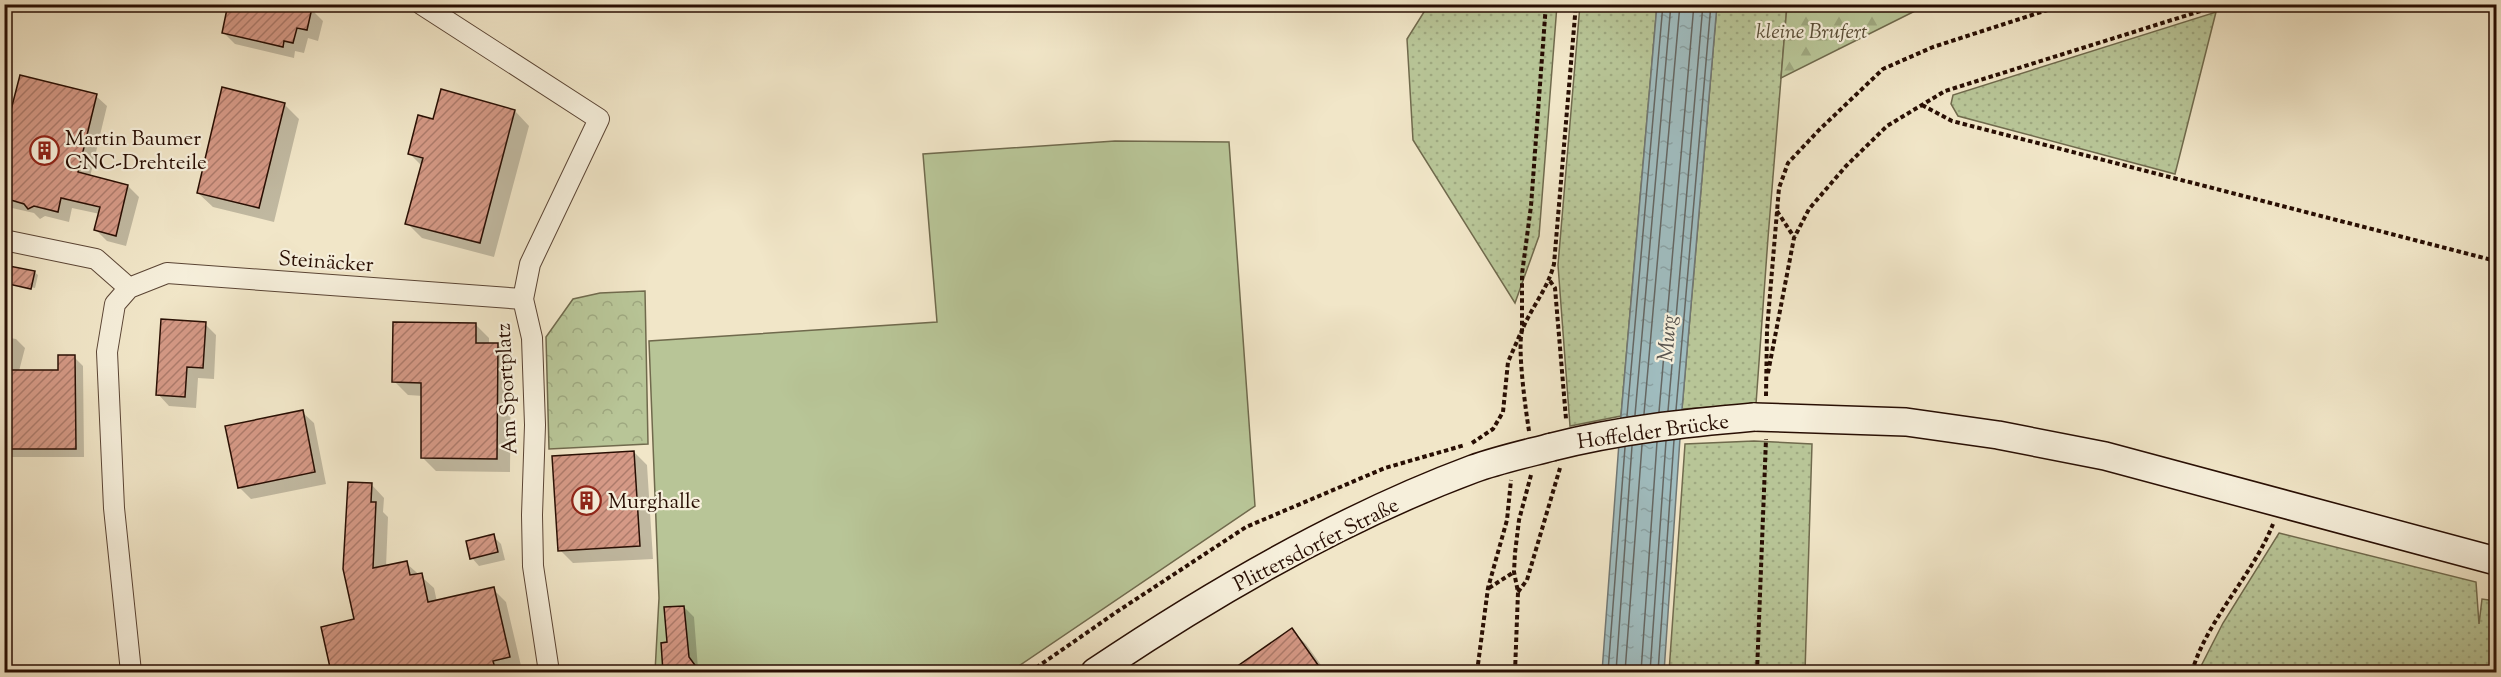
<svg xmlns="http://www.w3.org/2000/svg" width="2501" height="677" font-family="'Sorts Mill Goudy',serif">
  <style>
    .grass { fill: url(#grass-dots); stroke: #706a4d; stroke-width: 1.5 }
    .forest { fill: url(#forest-firs); stroke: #706a4d; stroke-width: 1.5 }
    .park { fill: url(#park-crowns); stroke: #706a4d; stroke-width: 1.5 }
    .pitch { fill: #b8c597; stroke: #706a4d; stroke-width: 1.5 }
    .water { fill: url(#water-ripples); stroke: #707774; stroke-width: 1.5 }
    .shadow { fill: #0003 }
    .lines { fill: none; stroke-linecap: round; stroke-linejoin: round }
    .shore { stroke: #646662; stroke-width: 1.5 }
    .building { fill: url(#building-hatch); stroke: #280e03; stroke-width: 1.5 }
    .minor-casing { stroke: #5a4434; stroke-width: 22 }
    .secondary-casing { stroke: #280e03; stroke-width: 30 }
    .path { stroke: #280e03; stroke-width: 4; stroke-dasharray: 4.5 3; stroke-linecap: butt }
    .minor { stroke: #f6efdb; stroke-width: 20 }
    .secondary { stroke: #f6efdb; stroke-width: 27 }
    .secondary-bridge-casing { stroke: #280e03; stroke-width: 30; stroke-linecap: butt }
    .secondary-bridge { stroke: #f6efdb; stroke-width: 27 }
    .labels { text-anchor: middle; stroke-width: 4.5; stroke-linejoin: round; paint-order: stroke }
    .park-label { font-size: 21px; font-style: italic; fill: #5a4e37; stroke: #f6efdb }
    .poi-label { font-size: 21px; fill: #280e03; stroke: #f6efdb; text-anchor: start }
    .street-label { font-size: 21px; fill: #280e03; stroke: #f6efdb }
    .water-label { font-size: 22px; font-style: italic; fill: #58544f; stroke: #f6efdb }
  </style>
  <defs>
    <pattern id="grass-dots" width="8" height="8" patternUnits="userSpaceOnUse" patternTransform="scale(1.5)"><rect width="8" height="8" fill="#b8c597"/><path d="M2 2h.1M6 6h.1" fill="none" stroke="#9ea880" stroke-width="1.8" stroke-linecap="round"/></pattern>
    <pattern id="forest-firs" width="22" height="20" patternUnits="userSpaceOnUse" patternTransform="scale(1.5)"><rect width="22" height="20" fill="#b8c597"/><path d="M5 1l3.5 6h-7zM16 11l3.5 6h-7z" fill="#9ea880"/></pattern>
    <pattern id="park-crowns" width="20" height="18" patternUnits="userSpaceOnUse" patternTransform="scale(1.5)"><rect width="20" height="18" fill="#b8c597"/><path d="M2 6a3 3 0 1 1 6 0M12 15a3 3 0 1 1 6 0" fill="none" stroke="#9ea880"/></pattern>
    <pattern id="water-ripples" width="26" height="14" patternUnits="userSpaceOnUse" patternTransform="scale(1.5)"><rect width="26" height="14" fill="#a0bdc0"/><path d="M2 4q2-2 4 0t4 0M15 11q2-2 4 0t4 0" fill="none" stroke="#8aa1a3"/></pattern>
    <pattern id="building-hatch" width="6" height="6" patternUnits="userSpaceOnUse" patternTransform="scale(1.5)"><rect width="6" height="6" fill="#d59986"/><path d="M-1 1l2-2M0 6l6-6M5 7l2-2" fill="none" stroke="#ad7b6b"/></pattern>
  </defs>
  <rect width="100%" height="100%" fill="#f1e6c8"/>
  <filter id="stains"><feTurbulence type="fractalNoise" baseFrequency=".00333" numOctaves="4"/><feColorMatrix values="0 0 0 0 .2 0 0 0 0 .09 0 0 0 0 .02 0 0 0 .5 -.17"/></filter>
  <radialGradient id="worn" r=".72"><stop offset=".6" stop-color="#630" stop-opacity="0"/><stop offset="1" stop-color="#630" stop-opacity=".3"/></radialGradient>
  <path class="grass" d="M1429,4L1557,5L1539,236L1515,303L1413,140L1407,39Z
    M1580,5H1657L1621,416L1570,426L1558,265Z
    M1717,5H1787L1768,238L1756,404L1682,409Z
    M2216,12L2175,174L1958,116L1951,104L1953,95Z
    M1754,441L1812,444L1805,672H1669L1685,444Z
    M2279,533L2476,582L2479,624L2482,599L2496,601L2493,627L2496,632V672H2198L2223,623Z"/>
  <path class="forest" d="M1787,5V4L1927,5L1781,78Z"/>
  <path class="park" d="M645,291L648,444L549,449L546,337L573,299L600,293Z"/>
  <path class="pitch" d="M1115,141L1229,142L1255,506L1010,672H655L659,598L649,341L937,322L923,154Z"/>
  <path class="water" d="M1657,5H1717L1682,409L1664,672H1602L1621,416Z"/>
  <path class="shadow" d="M289,4L312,10L323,21L318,41L308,38L304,53L295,51L294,58L235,44L223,32Z
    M96,96L107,106L90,177L128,186L139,197L126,246L107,241L96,230L100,214L72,208L69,222L45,216L40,219L34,213L12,208L4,200V183Z
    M284,104L299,119L274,222L213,207L198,193Z
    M515,111L529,126L494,257L422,238L407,223L422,166L410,154L434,120Z
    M34,272L38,275L35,288L4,282Z
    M205,324L216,335L214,379L198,378L196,408L169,406L158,394Z
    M475,324L489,338V344H497L511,358L510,472L436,471L422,457L423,396L408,395L394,381Z
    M4,337L16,339L25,348L19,371H59L74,357L83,366L84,457H7L4,455Z
    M302,412L314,423L326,484L251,499L239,487Z
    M634,452L647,465L653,559L573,563L560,550Z
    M371,484L384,498L383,512L388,517L386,567L406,563L434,588L437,602L493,589L506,602L522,670L511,672H333L322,628L355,621Z
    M493,536L501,544L505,560L479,566L472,558Z
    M684,607L694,617L698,669H702L705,672H656V667L664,666L669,643Z
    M1291,630L1306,644L1326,672H1240L1237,668Z"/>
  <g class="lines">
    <path class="shore" d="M1676,410L1711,4
      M1668,411L1703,4
      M1659,412L1694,4
      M1644,414L1680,4
      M1635,415L1671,4
      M1627,416L1663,4
      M1608,672L1625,447
      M1616,672L1632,446
      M1625,672L1642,445
      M1641,672L1657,442
      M1650,672L1666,441
      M1658,672L1674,440"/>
  </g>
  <path class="building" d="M228,4H296L312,8L307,30L297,28L293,43L284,41L283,47L222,33Z
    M20,75L97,94L78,172L128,185L116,236L94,230L100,207L61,198L58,212L34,206L28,209L24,204L4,198V137Z
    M222,87L285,103L259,208L197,193Z
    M441,89L515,110L480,243L405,224L423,158L408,154L418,115L433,119Z
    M4,265L35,271L31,289L4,283Z
    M161,319L206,322L203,368L187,367L185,397L156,395Z
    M393,322L476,323V343H498L497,459L421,458V383L392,382Z
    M58,355H75L76,449H4V370H58Z
    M303,410L315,472L238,488L225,426Z
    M634,451L640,546L558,551L552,456Z
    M348,482L372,483L371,502H376L373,568L407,561L410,575L422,573L428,602L494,587L510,657L493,661L496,672H460L459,669L443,672H331L321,627L354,619L343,569Z
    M494,534L498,552L470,559L466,541Z
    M684,606L689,657L700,672H663L661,643L667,642L664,607Z
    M1292,628L1323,672H1229Z"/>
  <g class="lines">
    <defs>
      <path id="minor" d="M421,4L599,119L530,264L523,299L532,338L535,425L532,515L533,566L549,672
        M4,240L96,259L129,288
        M131,672L114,508L107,352L115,304L129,288L167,273L523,299"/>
      <path id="secondary" d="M1754,417L1906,422L1998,435L2105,456L2496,561
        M1095,672C1208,596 1344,517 1473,469C1498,460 1525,454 1552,447"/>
    </defs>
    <use href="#minor" class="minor-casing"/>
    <use href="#secondary" class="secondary-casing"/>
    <path class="path" d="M1922,105L1952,121L2496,261
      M1777,211L1794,237
      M1550,281L1555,288L1566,419
      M1768,373L1794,238L1809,209L1846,166L1887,126L1945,91L2223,4
      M1766,396L1767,330L1779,188L1788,163L1819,130L1883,69L1933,47L2066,4
      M1529,431C1526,412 1516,342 1523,328C1533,305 1548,288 1554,264L1576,4
      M1472,443L1493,429L1503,412L1508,362L1522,330V274L1531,206L1546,4
      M1489,588L1514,572
      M1518,592L1527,580L1560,468
      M1030,672L1118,611L1246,527L1385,468L1465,445
      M1477,672L1488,588L1507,520L1511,480
      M1515,672L1518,592L1514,572L1515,553L1519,520L1531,475
      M1757,672L1766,439
      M2192,672C2206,621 2253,575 2273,524"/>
    <use href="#minor" class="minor"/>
    <use href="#secondary" class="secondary"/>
    <defs>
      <path id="secondary-bridge" d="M1552,447C1618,430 1686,423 1754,417"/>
    </defs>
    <use href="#secondary-bridge" class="secondary-bridge-casing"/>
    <use href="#secondary-bridge" class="secondary-bridge"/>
  </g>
  <defs>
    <symbol id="building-ring" viewBox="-11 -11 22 22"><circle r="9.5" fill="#f6efdb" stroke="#8f2418" stroke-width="1.5"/><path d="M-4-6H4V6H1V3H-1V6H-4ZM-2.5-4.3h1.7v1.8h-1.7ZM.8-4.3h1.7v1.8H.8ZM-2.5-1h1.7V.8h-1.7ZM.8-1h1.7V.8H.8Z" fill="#8f2418"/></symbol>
  </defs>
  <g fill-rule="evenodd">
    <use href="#building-ring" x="28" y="134" width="33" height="33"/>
    <use href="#building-ring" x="570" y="484" width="33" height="33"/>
  </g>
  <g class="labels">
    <g class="park-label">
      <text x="1812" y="38">kleine Brufert</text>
    </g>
    <g class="poi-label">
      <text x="65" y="145">Martin Baumer<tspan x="65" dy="24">CNC-Drehteile</tspan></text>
      <text x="608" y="508">Murghalle</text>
    </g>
    <g class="street-label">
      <text transform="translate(326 261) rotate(4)" y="7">Steinäcker</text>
      <text transform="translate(506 389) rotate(-93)" y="7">Am Sportplatz</text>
      <text transform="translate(1653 431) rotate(-8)" y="7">Hoffelder Brücke</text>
      <text transform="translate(1316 544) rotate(-27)" y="7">Plittersdorfer Straße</text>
    </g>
    <g class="water-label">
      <text transform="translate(1666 338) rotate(-85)" y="8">Murg</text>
    </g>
  </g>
  <rect width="2501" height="677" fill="none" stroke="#f1e6c8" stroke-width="24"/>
  <rect x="6" y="6" width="2489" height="665" fill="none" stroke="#280e03" stroke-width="3"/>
  <rect x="12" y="12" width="2477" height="653" fill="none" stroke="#280e03" stroke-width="1.5"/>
  <rect width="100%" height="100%" filter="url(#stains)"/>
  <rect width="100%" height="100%" fill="url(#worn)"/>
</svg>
